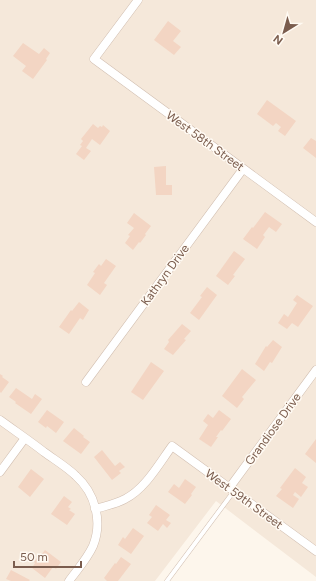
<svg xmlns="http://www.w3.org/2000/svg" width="316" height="581" font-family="Figtree,sans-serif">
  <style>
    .residential { fill: #f5e8da }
    .building { fill: #f3d5c3 }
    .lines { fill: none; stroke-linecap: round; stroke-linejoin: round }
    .lane-casing { stroke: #d1beb0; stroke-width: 5 }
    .street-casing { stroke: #d1beb0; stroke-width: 9 }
    .lane { stroke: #fff; stroke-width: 4 }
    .street { stroke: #fff; stroke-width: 8 }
    .labels { text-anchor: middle; stroke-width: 3; stroke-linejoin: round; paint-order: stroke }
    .street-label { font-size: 12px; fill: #7a5c4d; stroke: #fffaf3 }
  </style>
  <rect width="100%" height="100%" fill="#fdf6ec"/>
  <path class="residential" d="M0,0H316V577L216,501L155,581H0Z"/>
  <path class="building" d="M168,21L181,31L173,41L181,47L174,55L154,40Z
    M23,43L39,54L44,48L50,53L46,59L47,60L33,79L22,71L26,66L13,56Z
    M267,100L296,121L285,136L278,131L281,127L276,123L273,126L257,114Z
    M93,124L98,128L100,126L102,127L103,125L110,131L100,145L92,139L86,148L91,151L84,160L76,154L82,146L80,145L83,141L81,139Z
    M311,138L316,141V158L303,148Z
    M166,166V185H172V195H156L154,167Z
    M265,212L282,224L276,232L269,227L263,235L265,237L257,249L243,239L252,227L253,228Z
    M134,213L151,226L145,234L146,235L140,243L139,242L133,250L125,243L130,236L128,235L134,228L127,223Z
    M234,251L245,259L233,275L235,276L228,285L216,276Z
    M106,259L116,266L104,283L107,285L100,295L87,285L95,273L93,272L99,264L101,266Z
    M207,287L217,295L199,320L190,313L202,297L200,296Z
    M297,295L313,306L298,327L292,323L287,329L278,323L284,314L288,317L297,303L293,300Z
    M79,302L89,310L83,320L80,318L69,334L59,327L71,310L72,311Z
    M182,324L191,331L184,339L186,340L173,355L164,349L169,342L168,340Z
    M273,340L282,347L272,363L270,362L264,371L255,364L266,346L267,347Z
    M151,362L164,371L143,400L131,392Z
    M242,369L256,380L242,397L244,399L237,408L222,396Z
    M0,374L3,376L2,377L9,382L1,393L0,392Z
    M16,388L32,399L35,394L42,399L31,414L15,403L16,402L9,397Z
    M47,410L64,422L56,433L47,426L46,428L38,422Z
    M219,410L231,419L222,431L221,430L216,437H218L211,447L199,439L208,425L203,421L208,414L213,418Z
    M74,428L84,436L83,437L90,442L81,454L63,441Z
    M316,439V463L305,454Z
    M102,450L115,466L120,462L125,467L119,471L121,473L112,480L94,457Z
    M295,468L306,477L302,483L308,487L301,497L295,492L293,495L299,499L293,508L276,496L282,489L280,488Z
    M31,469L44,479L30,497L18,487Z
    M185,479L196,487L191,494L192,495L185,504L168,492L174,484L179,488Z
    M64,496L72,502L68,507L71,509L69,510L75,514L67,525L51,514Z
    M156,505L170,515L166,520L171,523L167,528L163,524L158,531L147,523L152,517L149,515Z
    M133,528L144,536L131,554L118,545L123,537L125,539Z
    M45,550L61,562L56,569L53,567L45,578L32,568L35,563L34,562L40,554L41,555Z
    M121,557L131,564L118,581H107L104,578L115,563L116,564Z
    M11,570L30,580L29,581H11L6,579Z"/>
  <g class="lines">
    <defs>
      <path id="lane" d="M167,581L234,491"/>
      <path id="street" d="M138,0L94,59L316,222
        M86,382L243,169
        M0,420C15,431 30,441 44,452C55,460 67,467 76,476C95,493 103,521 93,546C87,559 77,570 69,581
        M0,472L25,438
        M230,487L316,370
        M95,509C105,506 116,504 125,499C145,489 159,464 172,446L316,551"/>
    </defs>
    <use href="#lane" class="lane-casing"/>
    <use href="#street" class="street-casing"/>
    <use href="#lane" class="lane"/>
    <use href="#street" class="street"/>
  </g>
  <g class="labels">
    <g class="street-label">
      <text transform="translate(205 141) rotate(36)" y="4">West 58th Street</text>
      <text transform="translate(165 275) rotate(-54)" y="4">Kathryn Drive</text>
      <text transform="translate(273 429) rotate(-54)" y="4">Grandiose Drive</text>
      <text transform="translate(244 499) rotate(36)" y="4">West 59th Street</text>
    </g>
  </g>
  <g transform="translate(284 32) rotate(217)" stroke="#fffaf3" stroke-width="3" paint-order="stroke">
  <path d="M0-3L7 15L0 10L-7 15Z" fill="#7a5c4d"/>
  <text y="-6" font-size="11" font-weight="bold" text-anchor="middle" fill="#7a5c4d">N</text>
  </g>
  <path d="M14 561v6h67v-6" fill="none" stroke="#7a5c4d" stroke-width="2"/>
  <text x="20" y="561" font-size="12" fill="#7a5c4d" stroke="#fffaf3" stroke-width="3" paint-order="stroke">50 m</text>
</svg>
